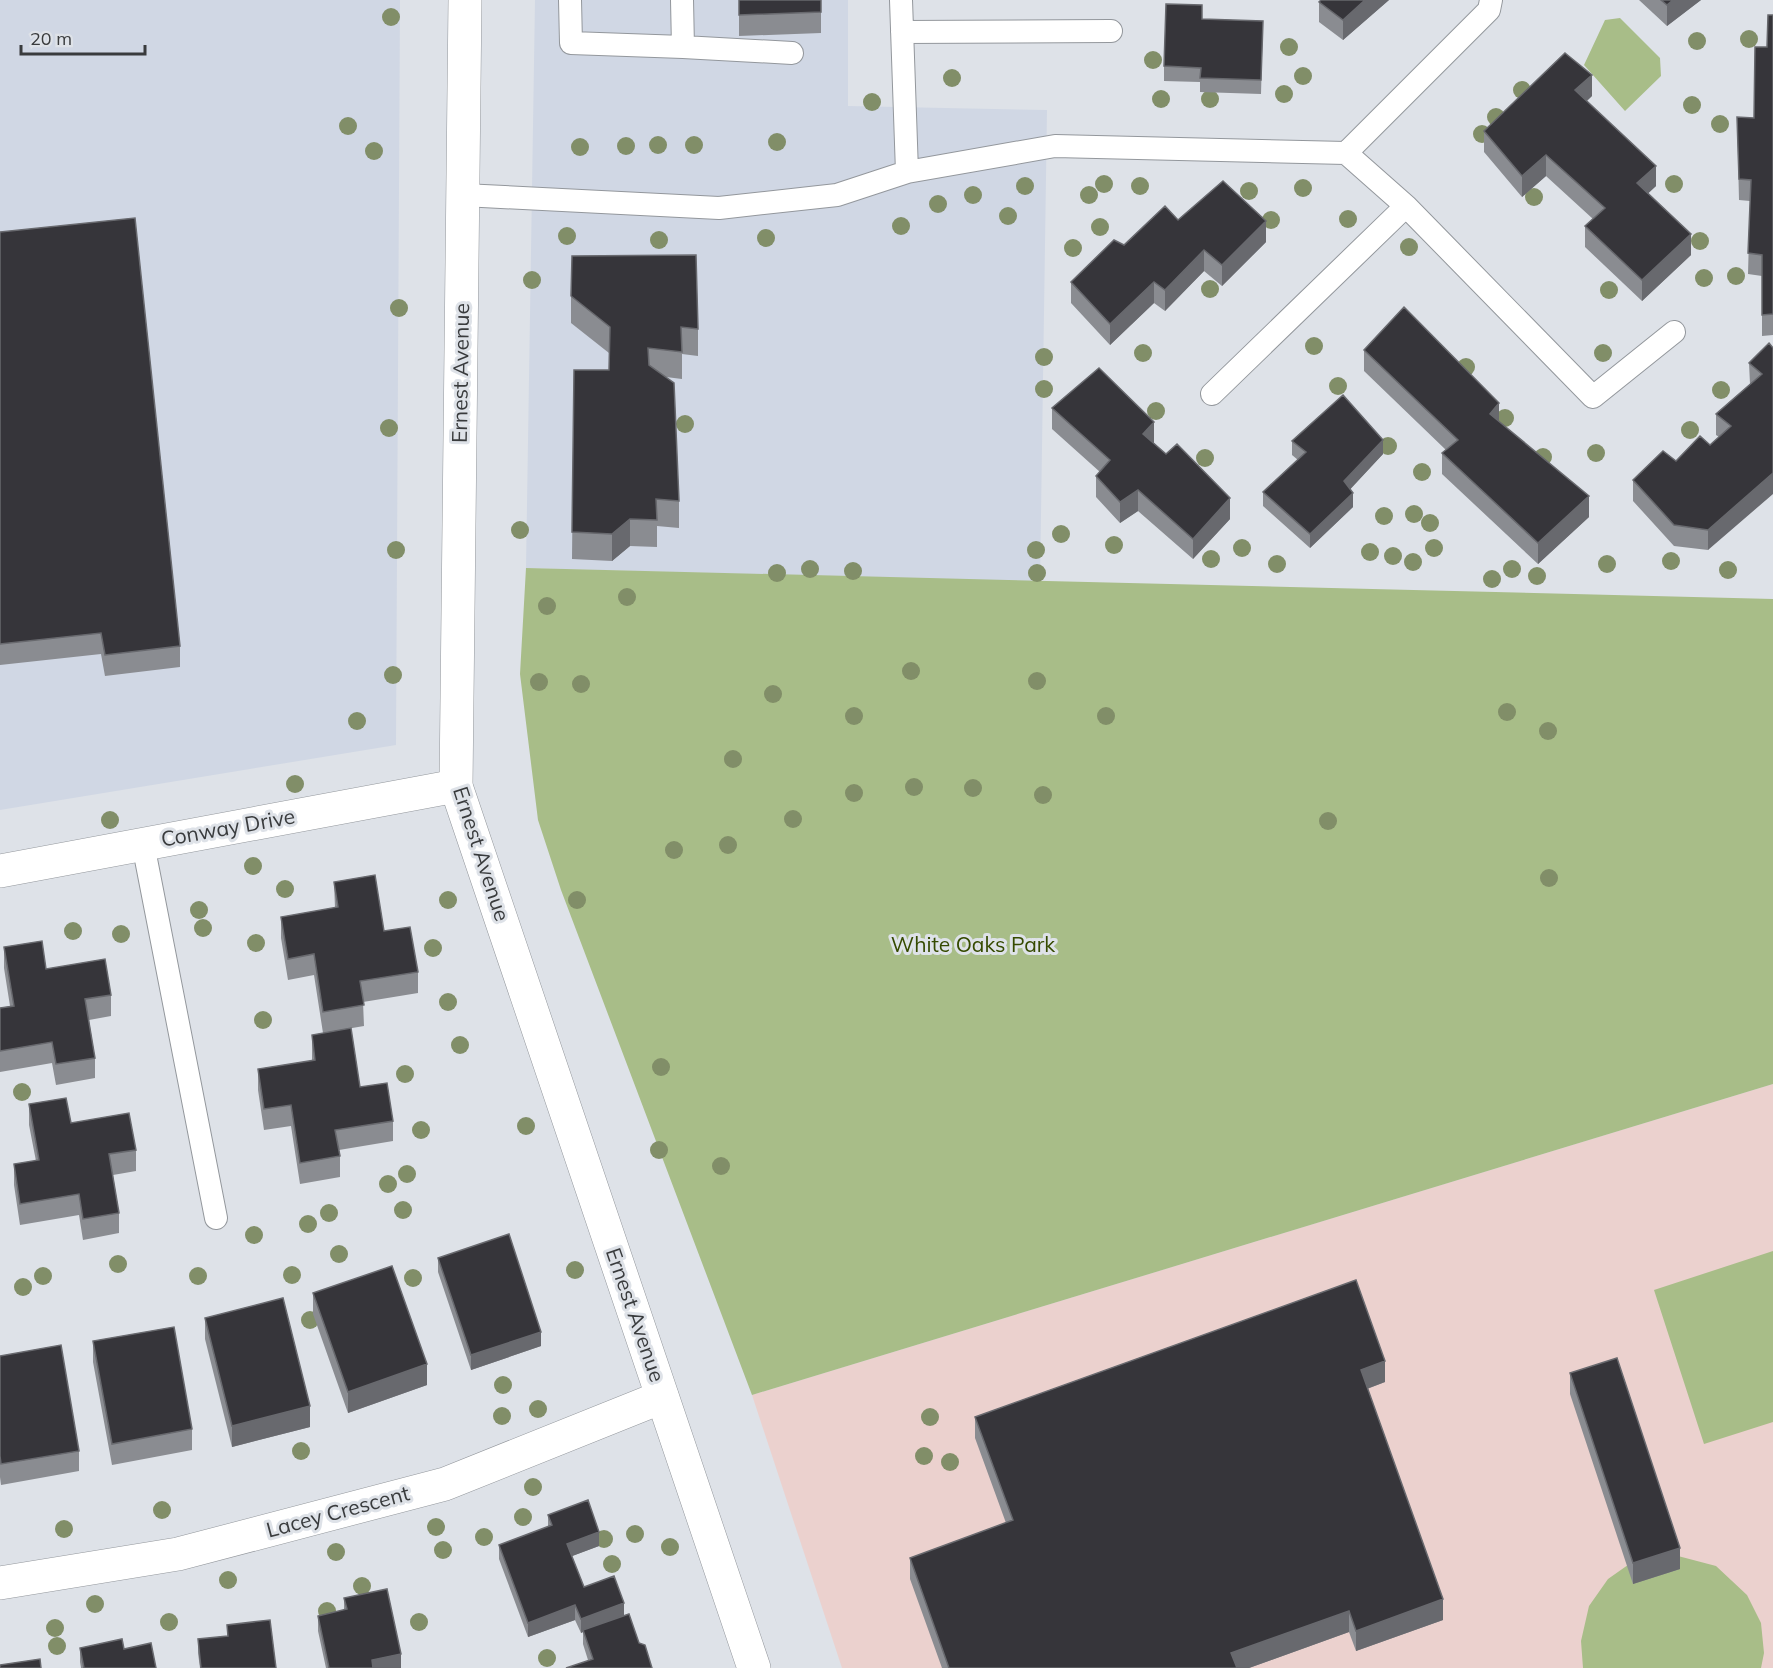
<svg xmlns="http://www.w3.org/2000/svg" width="1773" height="1668" font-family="Mulish,sans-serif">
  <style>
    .built { fill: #d0d7e4 }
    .education { fill: #ebd1ce }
    .green { fill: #a8bd88 }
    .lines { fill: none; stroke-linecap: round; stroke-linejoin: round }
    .service-casing { stroke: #93979c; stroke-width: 24 }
    .minor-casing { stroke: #93979c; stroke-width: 34 }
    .tertiary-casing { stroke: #93979c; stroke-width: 34 }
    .service { stroke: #fff; stroke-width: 22 }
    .minor { stroke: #fff; stroke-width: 33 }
    .tertiary { stroke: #fff; stroke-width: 33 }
    .tree { fill: #818e68 }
    .wall { fill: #8a8c91 }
    .shaded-wall { fill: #68696e }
    .building { fill: #36353a; stroke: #68696e; stroke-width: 1.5 }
    .labels { text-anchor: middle; stroke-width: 6; stroke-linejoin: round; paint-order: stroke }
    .street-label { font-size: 21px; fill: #393b3d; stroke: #dee2e8 }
    .park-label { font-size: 21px; fill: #354a00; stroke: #dee2e8 }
  </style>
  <rect width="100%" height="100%" fill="#dee2e8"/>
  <path class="built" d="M0,0H400L396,745L0,810Z
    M535,0H848V106L1047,110L1040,582L526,568Z"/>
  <path class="education" d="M1773,1084V1668H842L752,1395Z"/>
  <path class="green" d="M1620,18L1660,58L1661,76L1625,111L1584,65L1605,20Z
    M526,568L1773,599V1084L752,1395L561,890L538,820L520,674Z
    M1773,1251V1422L1704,1444L1654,1290Z
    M1678,1556L1716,1566L1747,1595L1761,1623L1764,1653L1761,1668H1583L1581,1641L1589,1606L1608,1579L1635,1560Z"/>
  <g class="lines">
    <defs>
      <path id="service" d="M570,0L571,43L683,47
        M682,0L683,47L792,53
        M901,0L907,172
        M902,32L1111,31
        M1346,153L1489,10L1491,0
        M463,195L719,208L837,195L907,172L1055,146L1346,153L1406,206L1593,397L1674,332
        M1212,394L1406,206
        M143,844L216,1218"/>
      <path id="minor" d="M0,871L456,786
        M0,1583L178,1554L445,1484L662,1397"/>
      <path id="tertiary" d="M465,0L456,786L754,1668"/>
    </defs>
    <use href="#service" class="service-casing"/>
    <use href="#minor" class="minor-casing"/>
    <use href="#tertiary" class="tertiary-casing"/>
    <use href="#service" class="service"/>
    <use href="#minor" class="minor"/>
    <use href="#tertiary" class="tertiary"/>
  </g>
  <g class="tree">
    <circle cx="391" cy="17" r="9"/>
    <circle cx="1749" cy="39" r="9"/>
    <circle cx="1697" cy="41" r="9"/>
    <circle cx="1289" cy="47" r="9"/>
    <circle cx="1153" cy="60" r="9"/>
    <circle cx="1303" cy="76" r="9"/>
    <circle cx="952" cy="78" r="9"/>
    <circle cx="1522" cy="90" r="9"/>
    <circle cx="1284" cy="94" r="9"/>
    <circle cx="1161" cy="99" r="9"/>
    <circle cx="1210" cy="99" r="9"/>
    <circle cx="872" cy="102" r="9"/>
    <circle cx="1692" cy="105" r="9"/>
    <circle cx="1496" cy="117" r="9"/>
    <circle cx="1720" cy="124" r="9"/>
    <circle cx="348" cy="126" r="9"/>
    <circle cx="1482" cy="134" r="9"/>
    <circle cx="777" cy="142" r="9"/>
    <circle cx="658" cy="145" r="9"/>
    <circle cx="694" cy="145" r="9"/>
    <circle cx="626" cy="146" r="9"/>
    <circle cx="580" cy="147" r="9"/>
    <circle cx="374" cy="151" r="9"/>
    <circle cx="1104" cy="184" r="9"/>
    <circle cx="1674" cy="184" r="9"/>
    <circle cx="1025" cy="186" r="9"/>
    <circle cx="1140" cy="186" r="9"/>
    <circle cx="1303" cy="188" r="9"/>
    <circle cx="1249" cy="191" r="9"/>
    <circle cx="973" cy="195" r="9"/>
    <circle cx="1089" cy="195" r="9"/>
    <circle cx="1534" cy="197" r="9"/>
    <circle cx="938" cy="204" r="9"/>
    <circle cx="1008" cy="216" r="9"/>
    <circle cx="1348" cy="219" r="9"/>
    <circle cx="1271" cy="220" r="9"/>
    <circle cx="901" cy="226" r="9"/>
    <circle cx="1100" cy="227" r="9"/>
    <circle cx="567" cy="236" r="9"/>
    <circle cx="766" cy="238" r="9"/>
    <circle cx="659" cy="240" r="9"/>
    <circle cx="1700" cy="241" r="9"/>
    <circle cx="1409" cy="247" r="9"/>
    <circle cx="1073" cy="248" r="9"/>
    <circle cx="1736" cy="276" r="9"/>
    <circle cx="1704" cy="278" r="9"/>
    <circle cx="532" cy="280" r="9"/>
    <circle cx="1210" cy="289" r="9"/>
    <circle cx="1609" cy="290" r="9"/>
    <circle cx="399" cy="308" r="9"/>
    <circle cx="1314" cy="346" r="9"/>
    <circle cx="1143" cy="353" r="9"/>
    <circle cx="1603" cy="353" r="9"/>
    <circle cx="1044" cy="357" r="9"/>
    <circle cx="1466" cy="367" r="9"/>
    <circle cx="1338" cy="386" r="9"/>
    <circle cx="1044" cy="389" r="9"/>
    <circle cx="1721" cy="390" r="9"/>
    <circle cx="1156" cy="411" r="9"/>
    <circle cx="1505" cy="418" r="9"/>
    <circle cx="685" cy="424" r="9"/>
    <circle cx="389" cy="428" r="9"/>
    <circle cx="1690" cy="430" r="9"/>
    <circle cx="1388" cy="446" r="9"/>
    <circle cx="1596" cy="453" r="9"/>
    <circle cx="1543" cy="457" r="9"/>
    <circle cx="1205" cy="458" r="9"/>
    <circle cx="1422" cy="472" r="9"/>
    <circle cx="1414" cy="514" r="9"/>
    <circle cx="1384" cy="516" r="9"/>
    <circle cx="1430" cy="523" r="9"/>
    <circle cx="520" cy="530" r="9"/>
    <circle cx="1061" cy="534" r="9"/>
    <circle cx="1114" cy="545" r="9"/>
    <circle cx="1242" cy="548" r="9"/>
    <circle cx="1434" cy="548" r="9"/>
    <circle cx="396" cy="550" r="9"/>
    <circle cx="1036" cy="550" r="9"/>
    <circle cx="1370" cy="552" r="9"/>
    <circle cx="1393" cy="556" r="9"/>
    <circle cx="1211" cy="559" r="9"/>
    <circle cx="1671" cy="561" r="9"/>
    <circle cx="1413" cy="562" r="9"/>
    <circle cx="1277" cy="564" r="9"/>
    <circle cx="1607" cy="564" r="9"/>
    <circle cx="810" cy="569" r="9"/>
    <circle cx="1512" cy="569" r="9"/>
    <circle cx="1728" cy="570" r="9"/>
    <circle cx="853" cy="571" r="9"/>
    <circle cx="777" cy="573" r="9"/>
    <circle cx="1037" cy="573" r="9"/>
    <circle cx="1537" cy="576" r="9"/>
    <circle cx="1492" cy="579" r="9"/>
    <circle cx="627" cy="597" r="9"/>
    <circle cx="547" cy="606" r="9"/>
    <circle cx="911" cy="671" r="9"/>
    <circle cx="393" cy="675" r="9"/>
    <circle cx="1037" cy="681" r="9"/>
    <circle cx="539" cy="682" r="9"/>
    <circle cx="581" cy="684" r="9"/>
    <circle cx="773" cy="694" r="9"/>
    <circle cx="1507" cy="712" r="9"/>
    <circle cx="854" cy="716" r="9"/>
    <circle cx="1106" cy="716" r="9"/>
    <circle cx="357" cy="721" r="9"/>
    <circle cx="1548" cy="731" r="9"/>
    <circle cx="733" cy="759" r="9"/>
    <circle cx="295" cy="784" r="9"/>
    <circle cx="914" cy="787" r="9"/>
    <circle cx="973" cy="788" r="9"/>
    <circle cx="854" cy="793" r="9"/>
    <circle cx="1043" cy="795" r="9"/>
    <circle cx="793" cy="819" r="9"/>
    <circle cx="110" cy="820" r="9"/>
    <circle cx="1328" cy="821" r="9"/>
    <circle cx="728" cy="845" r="9"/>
    <circle cx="674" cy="850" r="9"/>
    <circle cx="253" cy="866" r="9"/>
    <circle cx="1549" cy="878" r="9"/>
    <circle cx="285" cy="889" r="9"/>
    <circle cx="448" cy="900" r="9"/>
    <circle cx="577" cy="900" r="9"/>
    <circle cx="199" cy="910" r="9"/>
    <circle cx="203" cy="928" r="9"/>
    <circle cx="73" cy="931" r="9"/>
    <circle cx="121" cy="934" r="9"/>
    <circle cx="256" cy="943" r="9"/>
    <circle cx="433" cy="948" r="9"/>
    <circle cx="448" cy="1002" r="9"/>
    <circle cx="263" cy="1020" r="9"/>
    <circle cx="460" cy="1045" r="9"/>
    <circle cx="661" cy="1067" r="9"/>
    <circle cx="405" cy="1074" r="9"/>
    <circle cx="22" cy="1092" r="9"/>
    <circle cx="526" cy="1126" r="9"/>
    <circle cx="421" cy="1130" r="9"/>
    <circle cx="659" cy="1150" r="9"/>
    <circle cx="721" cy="1166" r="9"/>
    <circle cx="407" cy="1174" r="9"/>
    <circle cx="388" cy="1184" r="9"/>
    <circle cx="403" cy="1210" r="9"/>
    <circle cx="329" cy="1213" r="9"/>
    <circle cx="308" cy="1224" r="9"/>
    <circle cx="254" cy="1235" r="9"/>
    <circle cx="339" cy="1254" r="9"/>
    <circle cx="118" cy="1264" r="9"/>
    <circle cx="575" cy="1270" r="9"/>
    <circle cx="292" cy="1275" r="9"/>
    <circle cx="43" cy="1276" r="9"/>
    <circle cx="198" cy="1276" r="9"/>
    <circle cx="413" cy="1278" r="9"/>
    <circle cx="23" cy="1287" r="9"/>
    <circle cx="310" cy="1320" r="9"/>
    <circle cx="503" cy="1385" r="9"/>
    <circle cx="538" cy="1409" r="9"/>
    <circle cx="502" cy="1416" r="9"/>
    <circle cx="930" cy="1417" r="9"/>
    <circle cx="301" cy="1451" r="9"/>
    <circle cx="924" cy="1456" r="9"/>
    <circle cx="950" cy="1462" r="9"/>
    <circle cx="533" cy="1487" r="9"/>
    <circle cx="162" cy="1510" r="9"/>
    <circle cx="523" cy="1517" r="9"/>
    <circle cx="436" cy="1527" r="9"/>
    <circle cx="64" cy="1529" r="9"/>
    <circle cx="635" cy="1534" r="9"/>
    <circle cx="484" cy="1537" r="9"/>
    <circle cx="604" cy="1539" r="9"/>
    <circle cx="670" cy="1547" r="9"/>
    <circle cx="443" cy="1550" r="9"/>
    <circle cx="336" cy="1552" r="9"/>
    <circle cx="612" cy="1564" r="9"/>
    <circle cx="228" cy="1580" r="9"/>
    <circle cx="362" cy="1586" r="9"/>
    <circle cx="95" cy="1604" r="9"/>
    <circle cx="327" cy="1611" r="9"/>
    <circle cx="169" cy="1622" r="9"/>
    <circle cx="419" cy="1622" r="9"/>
    <circle cx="55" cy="1628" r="9"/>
    <circle cx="57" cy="1646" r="9"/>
    <circle cx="547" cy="1658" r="9"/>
  </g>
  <path class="wall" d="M739,0H821V33L739,36Z
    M1321,0H1389L1343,40L1319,22V2Z
    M1639,0H1701L1667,26Z
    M1773,15V335L1762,336V276L1748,274L1750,201L1739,200L1737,117L1754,118Z
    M1202,19L1263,21L1261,94L1200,92V82L1164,81V66Z
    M1592,96L1587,101L1656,186L1648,193L1691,255L1642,301L1585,247V226L1593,219L1546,176L1522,197L1484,152V131Z
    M1178,220L1266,242L1222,286L1204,271L1165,311L1154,303L1110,345L1071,303V282L1124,245Z
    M0,232L180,646V667L105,676L101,654L0,665Z
    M571,296L698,329V356L682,354V379L666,377L679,501V528L657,526V547L630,546L612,561L572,559L574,370H609V353L571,323Z
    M1773,348L1708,550L1674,546L1633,501V480L1710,445L1719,437L1716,435V414L1750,384L1749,363Z
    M1364,350L1589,517L1538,564L1442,474V453L1446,450L1364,371Z
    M1052,408L1154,442V443L1230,519L1193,559L1138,511L1120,523L1096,497V476L1100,472L1052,429Z
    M1292,441L1383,454L1350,489L1353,507L1310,548L1263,506V492L1298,460L1292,455Z
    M334,882L384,931L418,972V993L363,1002L364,1026L323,1033L314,975L288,980L281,938V917L335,908Z
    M4,947L46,969L111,995V1016L89,1020L95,1058V1078L56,1085L52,1063L0,1072V1008L10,1006L4,968Z
    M312,1035L393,1121V1141L339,1150L340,1156V1177L300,1184L291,1126L264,1130L258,1090V1069L312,1061Z
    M29,1104L71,1123L136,1150V1171L113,1175L119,1213V1233L83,1240L79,1215L20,1225L14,1185V1164L36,1161L29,1125Z
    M438,1258L541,1346L471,1370L438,1272Z
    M313,1293L427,1385L348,1413L313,1314Z
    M205,1318L310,1427L232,1447L205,1339Z
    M93,1341L192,1429V1450L112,1465L93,1362Z
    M0,1356L79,1451V1471L1,1485L0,1477Z
    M1570,1373L1680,1569L1633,1584L1570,1394Z
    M1385,1382L1367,1389L1443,1620L1356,1651L1349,1632L1249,1668H942L910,1579V1558L1006,1523L975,1438V1417Z
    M548,1515L599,1546L572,1556L584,1587L624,1616L639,1643L588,1660L583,1644V1632L581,1633L575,1620L528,1637L499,1559V1545L548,1527Z
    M344,1598L401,1668H326L318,1631V1616L344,1610Z
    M227,1625L276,1668H200L198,1653V1639L227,1636Z
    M80,1648L124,1649L156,1668H81L80,1662Z"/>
  <path class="shaded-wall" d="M1365,0H1389L1343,40V20Z
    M1673,0H1701L1667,26V5Z
    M1592,75V96L1575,111V90Z
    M1546,155V176L1522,197V176Z
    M1656,166V186L1637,204V183Z
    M1266,221V242L1222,286V265Z
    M1691,234V255L1642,301V280Z
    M1204,250V271L1165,311V290Z
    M1154,282V303L1110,345V324Z
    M1499,403V424L1490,414Z
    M1154,422V442L1143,455V434Z
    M1383,440V454L1344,496V481Z
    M1773,473V494L1708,550V530Z
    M1138,490V511L1120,523V502Z
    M1353,493V507L1310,548V534Z
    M1589,496V517L1538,564V543Z
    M1230,498V519L1193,559V539Z
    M630,519V546L612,561V534Z
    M541,1332V1346L471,1370V1355Z
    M1385,1361V1382L1361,1391V1370Z
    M427,1364V1385L348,1413V1392Z
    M310,1406V1427L232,1447V1426Z
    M599,1532V1546L567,1558V1544Z
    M1680,1548V1569L1633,1584V1563Z
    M1443,1599V1620L1356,1651V1631Z
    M624,1603V1617L583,1630V1632L581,1633V1619Z
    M575,1605V1620L528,1637V1623Z
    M1349,1611V1632L1249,1668H1231V1653Z
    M401,1654V1668H372V1660Z"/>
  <path class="building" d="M739,0H821V12L739,15Z
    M1321,0H1365L1343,20L1319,2Z
    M1661,0H1673L1667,5Z
    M1166,4L1202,5V19L1263,21L1261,80L1200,78L1201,68L1164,66Z
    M1768,15H1773V314L1762,315V255L1748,253L1751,180L1739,179L1737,117L1754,118L1755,47H1767Z
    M1565,53L1592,75L1575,90L1656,166L1637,183L1691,234L1642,280L1585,226L1605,208L1546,155L1522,176L1484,131Z
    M1223,181L1266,221L1222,265L1204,250L1165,290L1154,282L1110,324L1071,282L1114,240L1124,245L1165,206L1178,220Z
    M135,218L180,646L105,655L101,633L0,644V232Z
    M696,255L698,329L681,327L682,352L648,348L649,365L674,383L679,501L656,499L657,520L630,519L612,534L572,532L574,370H609L610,327L571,296L572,256Z
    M1404,307L1499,403L1490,414L1589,496L1538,543L1442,453L1458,440L1364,350Z
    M1769,343L1773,348V473L1708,530L1674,525L1633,480L1663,451L1676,461L1700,436L1710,445L1731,426L1716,414L1762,374L1749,363Z
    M1099,368L1154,422L1143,434L1166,454L1177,444L1230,498L1193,539L1138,490L1120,502L1096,476L1110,460L1052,408Z
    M1343,395L1383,440L1344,481L1353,493L1310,534L1263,492L1306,452L1292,441Z
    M375,875L384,931L410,927L418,972L360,981L364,1005L323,1012L314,954L288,959L281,917L338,907L334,882Z
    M42,941L46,969L105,959L111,995L85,999L95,1058L56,1064L52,1042L0,1051V1008L14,1006L4,947Z
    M351,1028L360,1087L387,1083L393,1121L335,1130L340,1156L300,1163L291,1105L264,1109L258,1069L315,1060L312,1035Z
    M66,1098L71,1123L129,1113L136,1150L109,1154L119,1213L83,1219L79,1194L20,1204L14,1164L39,1160L29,1104Z
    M509,1234L541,1332L471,1355L438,1258Z
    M392,1266L427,1364L348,1392L313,1293Z
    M1356,1280L1385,1361L1361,1370L1443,1599L1356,1631L1349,1611L1231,1653L1237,1668H949L910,1558L1013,1520L975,1417Z
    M283,1298L310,1406L232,1426L205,1318Z
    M174,1327L192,1429L112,1444L93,1341Z
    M61,1345L79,1451L1,1464L0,1456V1356Z
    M1617,1358L1680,1548L1633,1563L1570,1373Z
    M588,1500L599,1532L567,1544L584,1587L614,1576L624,1603L581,1619L575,1605L528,1623L499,1545L552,1525L548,1515Z
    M387,1589L401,1654L372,1660L373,1668H329L318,1616L347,1609L344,1598Z
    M629,1614L639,1643L645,1645L652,1668H566L593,1659L583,1630Z
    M270,1620L276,1668H201L198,1639L228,1636L227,1625Z
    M122,1639L124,1649L151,1643L156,1668H84L80,1648Z
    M40,1659L41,1668H0V1665Z"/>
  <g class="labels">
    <g class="street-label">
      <text transform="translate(461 373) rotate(-89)" y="7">Ernest Avenue</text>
      <text transform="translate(228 828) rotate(-10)" y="7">Conway Drive</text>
      <text transform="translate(481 854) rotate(72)" y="7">Ernest Avenue</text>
      <text transform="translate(635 1315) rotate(71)" y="7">Ernest Avenue</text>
      <text transform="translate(338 1512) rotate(-15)" y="7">Lacey Crescent</text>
    </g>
    <g class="park-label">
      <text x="973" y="952">White Oaks Park</text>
    </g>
  </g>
  <path d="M21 45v9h124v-9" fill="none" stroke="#393b3d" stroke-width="3"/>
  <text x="30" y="45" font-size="18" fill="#393b3d" stroke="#dee2e8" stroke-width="4.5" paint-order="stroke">20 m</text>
</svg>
